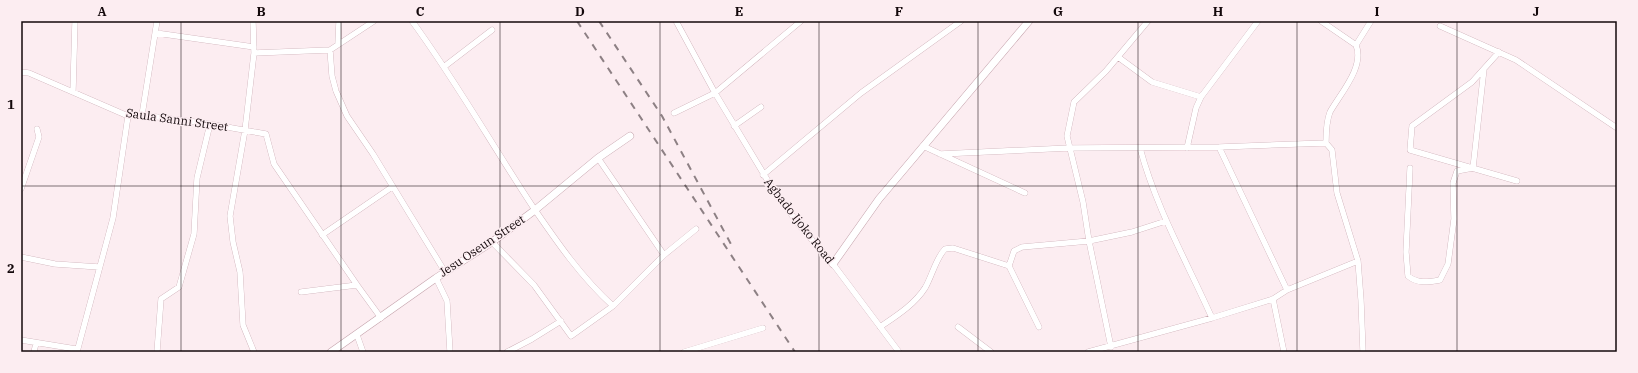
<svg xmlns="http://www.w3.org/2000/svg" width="1638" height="373" font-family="'IBM Plex Serif',serif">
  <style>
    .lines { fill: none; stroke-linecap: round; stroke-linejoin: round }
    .street-casing { stroke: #c4a2ab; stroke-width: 6 }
    .secondary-casing { stroke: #c4a2ab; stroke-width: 8 }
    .street { stroke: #fff; stroke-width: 5.5 }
    .secondary { stroke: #fff; stroke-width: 7 }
    .rail { stroke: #8d8084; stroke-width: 2; stroke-dasharray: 7 7; stroke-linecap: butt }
    .grid { fill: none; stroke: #13080b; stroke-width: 1; stroke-opacity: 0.55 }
    .labels { text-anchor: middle; stroke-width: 3; stroke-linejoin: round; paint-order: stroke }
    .street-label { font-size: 12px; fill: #13080b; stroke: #fcedf1 }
    .neatline { fill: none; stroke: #13080b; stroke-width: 1.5 }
    .grid-label { font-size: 13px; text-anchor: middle; font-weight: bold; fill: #13080b }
  </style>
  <rect width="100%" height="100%" fill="#fcedf1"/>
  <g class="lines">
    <defs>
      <path id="street" d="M253,21L254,53L245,130L230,216L233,242L240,272L243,325L254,352
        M412,21C456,81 492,145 533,207C557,242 581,277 613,306
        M676,21L715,93L774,191L800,226L833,264L899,352
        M1321,21L1356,45
        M1440,26L1516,60L1617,128
        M156,33L254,47
        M338,43L339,21
        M330,50L332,76L336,91L347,116L373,154L445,272
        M1499,52L1472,82L1412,126L1410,150L1517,181
        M254,53L330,50L374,21
        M1118,57L1152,82L1201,97
        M445,66L492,30
        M21,72L29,73L128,116L142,115L210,124L266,134L274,164L357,285L381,318
        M73,91L75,21
        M674,113L715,93L801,21
        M142,115L157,21
        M734,126L761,107
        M923,146L1025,193
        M1219,147L1287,290
        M1140,148C1156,208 1187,262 1212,318
        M1187,148L1196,108L1201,97L1258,21
        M940,154L1069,148L1219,147L1326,143
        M598,158L664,255
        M1410,168L1406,252L1408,276C1418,284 1428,282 1440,280L1448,264L1454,219L1453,183L1457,171L1473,168L1484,69
        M763,175L861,93L961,21
        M21,189L39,137L37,129
        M322,235L392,187
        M492,242L534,285L571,336L613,306L664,255L696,229
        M21,257L55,264L99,267
        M1009,266L1014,251L1022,247L1089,241L1132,232L1166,221
        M436,278L447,301L450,352
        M301,292L357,285
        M1273,299L1284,352
        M880,327C896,316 914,305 925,288C932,276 936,258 945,249L953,248L1009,266L1039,327
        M958,327L991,352
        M357,335L363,352
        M21,340L76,349
        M1111,347L1089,241L1083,202L1067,136L1074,102L1106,71L1148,21
        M34,352L36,343
        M77,352L113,218L128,116
        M157,352L161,299L179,287L194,234L197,178L210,124
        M507,352L532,339L561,321
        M684,352L763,328
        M1088,352L1212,318L1273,299L1287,290L1358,261
        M1363,352L1361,300L1358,261L1337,193L1332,150L1326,143C1326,133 1326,122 1330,112C1340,94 1365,67 1356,45L1371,21"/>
      <path id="secondary" d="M833,264L879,199L1029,21
        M331,352L436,278L492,242L535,210L598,158L630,136"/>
    </defs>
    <use href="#street" class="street-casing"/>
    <use href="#secondary" class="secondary-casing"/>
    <use href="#street" class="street"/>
    <use href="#secondary" class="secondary"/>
    <path class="rail" d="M577,21L795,352
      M599,21L662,116L732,246"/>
  </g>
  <path class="grid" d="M181,21V352M341,21V352M500,21V352M660,21V352M819,21V352M978,21V352M1138,21V352M1297,21V352M1457,21V352M21,186H1617"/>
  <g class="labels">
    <g class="street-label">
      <text transform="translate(177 120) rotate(8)" y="4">Saula Sanni Street</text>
      <text transform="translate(799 221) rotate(52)" y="4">Agbado Ijoko Road</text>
      <text transform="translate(482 246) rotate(-34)" y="4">Jesu Oseun Street</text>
    </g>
  </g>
  <rect width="1638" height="373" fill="none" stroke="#fcedf1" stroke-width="44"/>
  <rect x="22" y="22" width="1594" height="329" class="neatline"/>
  <g class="grid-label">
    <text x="102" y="16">A</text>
    <text x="261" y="16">B</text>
    <text x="420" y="16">C</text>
    <text x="580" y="16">D</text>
    <text x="739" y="16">E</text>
    <text x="899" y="16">F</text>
    <text x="1058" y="16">G</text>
    <text x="1218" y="16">H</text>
    <text x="1377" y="16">I</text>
    <text x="1536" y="16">J</text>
    <text x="11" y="109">1</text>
    <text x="11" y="273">2</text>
  </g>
</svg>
